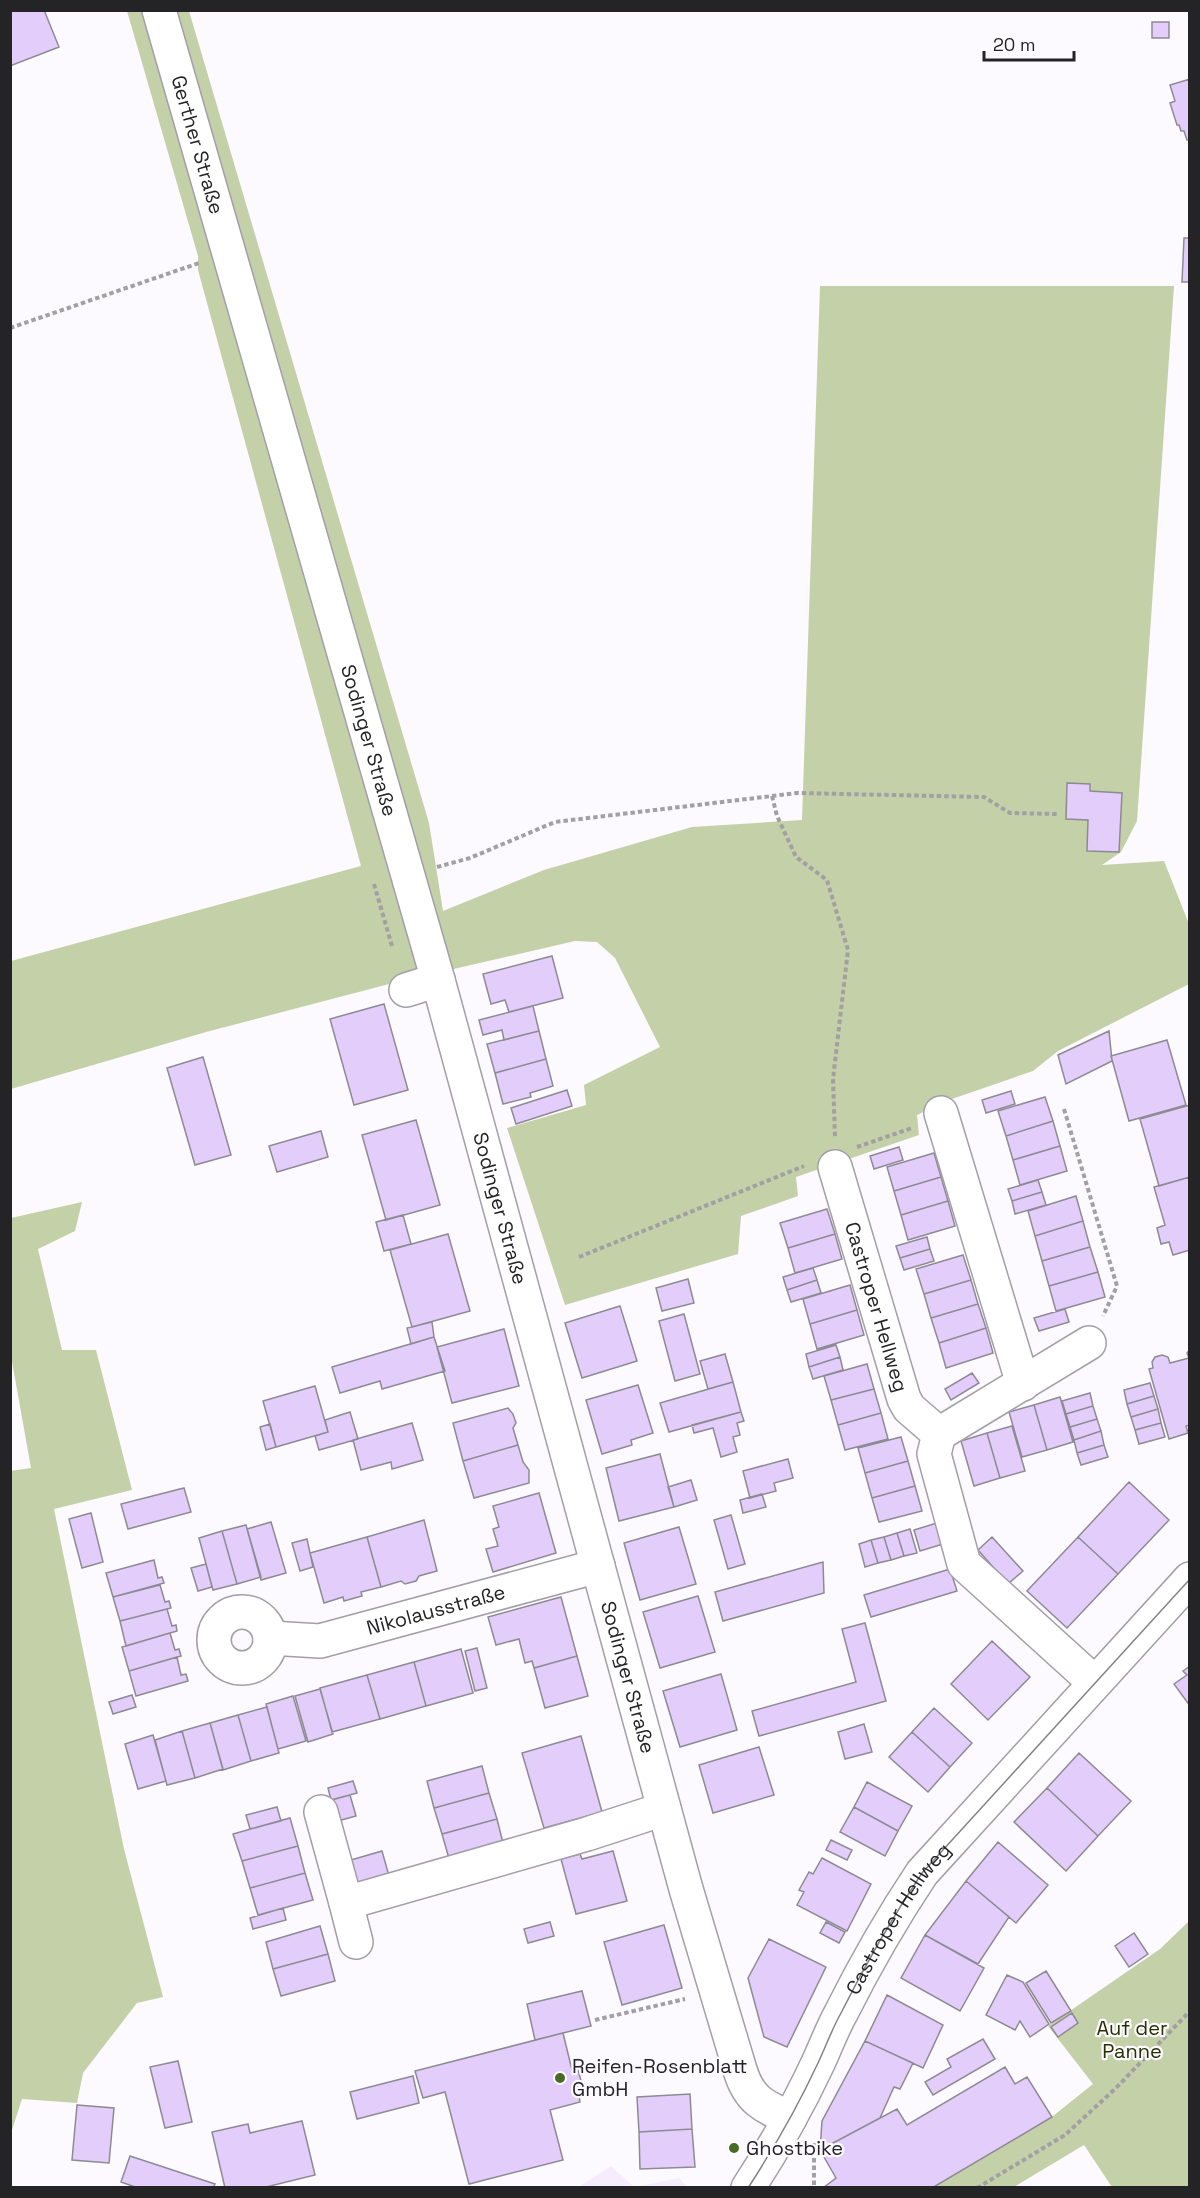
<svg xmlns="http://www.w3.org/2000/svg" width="1200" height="2198" font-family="'Space Grotesk',sans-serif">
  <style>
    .built { fill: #f5edfe }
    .green { fill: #c4d0a8 }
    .building { fill: #e3cefb; stroke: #8e8a93; stroke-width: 1.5 }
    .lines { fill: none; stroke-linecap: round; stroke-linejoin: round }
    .minor-casing { stroke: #a39fa8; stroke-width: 36 }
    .major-casing { stroke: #a39fa8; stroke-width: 36 }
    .path { stroke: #a1a0a3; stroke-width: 4; stroke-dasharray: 4.5 3; stroke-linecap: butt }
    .minor { stroke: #fff; stroke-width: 33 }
    .major { stroke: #fff; stroke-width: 33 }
    .tram { stroke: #848286; stroke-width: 1.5 }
    .poi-dot { fill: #476b24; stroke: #fcfafe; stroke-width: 2 }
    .labels { text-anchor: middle; stroke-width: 4.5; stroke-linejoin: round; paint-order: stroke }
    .street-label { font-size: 20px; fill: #242326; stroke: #fcfafe }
    .park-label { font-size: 20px; fill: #263002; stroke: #fcfafe }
    .poi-label { font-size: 20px; fill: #242326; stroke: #fcfafe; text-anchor: start }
  </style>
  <rect width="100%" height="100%" fill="#fcfafe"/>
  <path class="built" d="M611,2166L634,2187L679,2178L687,2187H578Z"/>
  <path class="green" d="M127,11H189L429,823L443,911L544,870L692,827L802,820L820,286H1174L1137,821L1121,852L1102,865L1164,861L1189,924V984L1058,1051L1033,1071L949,1100L917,1115L919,1135L796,1177L798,1196L741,1216L738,1254L565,1305L507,1128L586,1105L584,1085L660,1047L615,958L597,942L575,941L393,983L206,1032L11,1089V961L361,866L198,270V256Z
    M82,1202L75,1231L38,1249L62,1350H96L132,1490L54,1509L124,1849L163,1997L137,2003L83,2073L77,2103L22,2099L11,2133L10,1471L31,1468L11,1356V1218Z
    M1189,1921V2187H1112L1084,2145L1014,2187L933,2188L1053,2116L1093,2084L1048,2026L1160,1949Z"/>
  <path class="building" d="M10,10H44L59,47L10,66Z
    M1152,22H1169V38H1152Z
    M1190,79V139L1187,140L1184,131H1181L1179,125H1177L1170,103L1175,101L1170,85Z
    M1184,238H1190V282H1182Z
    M1067,783L1090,784V791L1122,793L1119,852L1087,851L1088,820L1066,819Z
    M552,956L563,998L509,1012L505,1000L491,1004L483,974Z
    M384,1004L408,1090L354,1105L330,1019Z
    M533,1006L539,1031L504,1040L502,1030L483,1035L479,1020Z
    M539,1031L546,1059L495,1073L487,1044Z
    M1109,1031L1112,1061L1066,1084L1058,1055Z
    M1167,1040L1186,1105L1129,1121L1111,1056Z
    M203,1057L231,1155L195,1165L167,1068Z
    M546,1059L553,1086L530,1093L531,1097L503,1104L495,1073Z
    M567,1090L572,1106L516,1124L511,1108Z
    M1011,1091L1015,1104L986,1113L982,1100Z
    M1045,1097L1053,1121L1006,1136L998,1111Z
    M1190,1105V1177L1159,1186L1140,1119Z
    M416,1120L440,1205L386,1220L362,1135Z
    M1053,1121L1060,1146L1013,1160L1006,1136Z
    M321,1131L328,1157L277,1172L269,1146Z
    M1060,1146L1067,1171L1020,1185L1013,1160Z
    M899,1147L903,1160L874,1169L870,1156Z
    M934,1153L941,1177L894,1191L887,1167Z
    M941,1177L948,1201L901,1215L894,1191Z
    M1190,1177V1250L1173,1255L1169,1242L1161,1244L1157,1228L1165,1225L1154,1187Z
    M1038,1180L1042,1192L1012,1201L1008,1189Z
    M1042,1192L1046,1205L1015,1214L1012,1201Z
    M1076,1196L1083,1221L1035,1236L1028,1211Z
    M948,1201L955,1226L908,1240L901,1215Z
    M827,1209L835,1234L788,1248L780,1223Z
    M403,1215L411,1244L384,1251L376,1222Z
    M1083,1221L1090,1247L1042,1261L1035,1236Z
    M448,1234L470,1311L412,1327L390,1250Z
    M835,1234L842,1259L795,1273L788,1248Z
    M927,1237L930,1249L900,1258L896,1246Z
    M1090,1247L1098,1272L1049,1286L1042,1261Z
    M930,1249L934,1261L904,1270L900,1258Z
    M963,1255L971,1280L924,1294L916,1269Z
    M813,1268L817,1280L787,1290L783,1277Z
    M1098,1272L1105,1297L1056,1311L1049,1286Z
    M688,1279L694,1303L662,1311L656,1288Z
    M817,1280L821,1293L791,1302L787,1290Z
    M971,1280L978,1304L931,1318L924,1294Z
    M850,1285L857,1310L810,1324L803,1299Z
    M978,1304L986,1328L939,1343L931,1318Z
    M620,1306L637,1361L582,1378L565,1323Z
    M1065,1309L1069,1322L1039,1331L1034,1318Z
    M857,1310L864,1335L817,1349L810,1324Z
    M684,1314L700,1374L675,1381L659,1321Z
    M432,1322L434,1337L411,1344L407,1328Z
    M986,1328L993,1353L946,1368L939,1343Z
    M504,1329L519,1386L452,1403L437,1347Z
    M434,1337L445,1371L382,1389L380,1381L340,1393L332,1367Z
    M836,1345L840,1357L809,1367L806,1354Z
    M1190,1349V1425L1186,1426L1188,1433L1169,1439L1149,1369L1153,1368L1152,1362L1155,1357L1162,1355L1168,1357L1170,1363L1189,1358L1187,1353Z
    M725,1354L733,1382L708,1389L700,1361Z
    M840,1357L843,1370L813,1379L809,1367Z
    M867,1364L874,1389L831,1400L824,1376Z
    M972,1373L979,1383L951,1400L945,1389Z
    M733,1382L741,1412L669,1432L660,1403Z
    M1150,1383L1154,1396L1127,1404L1124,1390Z
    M638,1385L653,1433L631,1440L632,1445L602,1454L586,1400Z
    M315,1386L328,1432L276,1447L263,1401Z
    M874,1389L881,1413L838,1425L831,1400Z
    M1090,1393L1093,1406L1066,1414L1062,1401Z
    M1154,1396L1158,1409L1131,1417L1127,1404Z
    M1060,1397L1073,1442L1047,1450L1034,1405Z
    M1034,1405L1047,1450L1022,1457L1009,1412Z
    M1093,1406L1097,1419L1070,1427L1066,1414Z
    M508,1408L513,1414L516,1423L513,1428L518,1445L463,1461L453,1423Z
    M1158,1409L1161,1423L1135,1430L1131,1417Z
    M350,1412L358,1439L319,1450L315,1436L328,1432L325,1420Z
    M741,1412L744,1421L737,1423L740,1435L733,1437L737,1452L721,1457L713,1428L694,1433L692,1425Z
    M881,1413L888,1439L845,1450L838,1425Z
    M1097,1419L1101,1431L1074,1440L1070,1427Z
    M412,1423L423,1460L392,1469L391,1462L361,1470L353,1440Z
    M1161,1423L1165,1437L1139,1444L1135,1430Z
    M270,1424L276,1447L266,1450L260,1427Z
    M1012,1426L1025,1471L1000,1478L987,1433Z
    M1101,1431L1104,1445L1077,1453L1074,1440Z
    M987,1433L1000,1478L974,1486L961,1441Z
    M901,1437L908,1461L865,1473L858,1448Z
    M518,1445L523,1462L529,1470V1483L474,1498L463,1461Z
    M1104,1445L1108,1457L1081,1465L1077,1453Z
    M660,1454L674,1507L619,1521L606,1468Z
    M788,1459L793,1478L774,1483L776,1491L750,1498L743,1471Z
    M908,1461L915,1486L872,1498L865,1473Z
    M691,1480L697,1500L674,1507L668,1487Z
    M1129,1482L1169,1520L1118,1574L1078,1537Z
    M915,1486L922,1511L879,1522L872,1498Z
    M184,1488L191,1512L128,1529L121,1504Z
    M539,1493L556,1553L493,1572L486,1549L498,1546L493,1529L499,1527L493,1506Z
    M762,1494L766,1507L743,1513L740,1500Z
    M91,1513L103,1562L82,1568L69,1519Z
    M731,1515L745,1564L728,1569L714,1520Z
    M424,1520L437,1571L419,1576L416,1581L405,1584L401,1581L381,1587L367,1537Z
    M271,1522L286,1573L261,1580L247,1529Z
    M937,1523L943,1544L920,1551L914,1530Z
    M246,1525L261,1577L237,1584L222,1531Z
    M679,1527L696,1584L640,1600L624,1543Z
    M910,1529L917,1553L904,1556L897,1533Z
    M222,1531L237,1584L213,1590L199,1538Z
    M897,1533L904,1556L891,1560L884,1537Z
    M367,1537L381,1587L361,1592L362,1596L344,1601L343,1597L324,1603L310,1553Z
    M884,1537L891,1560L878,1563L871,1540Z
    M992,1537L1023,1571L1008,1584L978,1550Z
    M1078,1537L1118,1574L1067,1628L1027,1591Z
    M307,1539L313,1567L300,1571L292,1543Z
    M871,1540L878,1563L865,1567L859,1544Z
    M154,1560L158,1578L162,1577L164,1583L113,1597L106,1573Z
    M823,1562L824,1593L723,1621L715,1592Z
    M206,1564L212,1587L198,1591L191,1568Z
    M950,1569L957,1591L871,1617L864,1595Z
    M160,1585L165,1602L169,1601L171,1608L120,1621L113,1597Z
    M698,1596L715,1652L660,1668L643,1612Z
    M561,1597L577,1656L534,1668L532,1661L525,1663L519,1639L496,1645L488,1617Z
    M167,1609L172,1626L176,1625L177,1631L126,1646L120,1621Z
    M865,1623L886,1701L759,1736L752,1711L856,1682L842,1629Z
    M170,1633L175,1650L179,1649L181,1656L129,1671L122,1647Z
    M992,1641L1030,1677L988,1720L951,1684Z
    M477,1648L487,1688L475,1691L465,1651Z
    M461,1649L473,1693L426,1706L414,1662Z
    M577,1656L588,1696L545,1708L534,1668Z
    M177,1657L181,1675L186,1674L188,1681L136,1696L129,1671Z
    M414,1662L426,1706L380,1719L367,1675Z
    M1190,1666V1706L1174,1684L1187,1675L1183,1671Z
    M721,1674L737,1730L680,1747L663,1691Z
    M367,1675L380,1719L332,1732L320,1688Z
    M320,1689L333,1734L308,1742L295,1696Z
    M132,1695L136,1707L113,1714L109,1702Z
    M293,1696L306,1741L278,1749L266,1704Z
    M267,1707L279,1753L251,1761L238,1715Z
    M934,1708L972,1743L950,1767L912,1732Z
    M238,1715L251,1761L223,1770L210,1723Z
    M210,1723L223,1769L195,1778L182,1731Z
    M864,1724L872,1752L845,1759L838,1732Z
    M182,1731L195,1778L167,1785L155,1740Z
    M912,1732L950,1767L928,1792L889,1757Z
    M153,1735L166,1781L138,1789L125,1744Z
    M581,1736L602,1812L544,1828L522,1753Z
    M759,1747L774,1795L713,1813L699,1765Z
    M1079,1753L1131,1801L1098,1836L1047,1788Z
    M482,1766L489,1793L434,1808L427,1781Z
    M353,1781L357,1793L331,1800L328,1788Z
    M867,1782L912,1806L898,1831L854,1807Z
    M1047,1788L1098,1836L1066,1871L1014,1822Z
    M489,1793L497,1819L442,1834L434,1808Z
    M350,1795L356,1816L334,1822L328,1801Z
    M277,1807L281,1821L250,1829L246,1815Z
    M854,1807L898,1831L885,1856L840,1832Z
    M290,1818L298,1846L242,1861L233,1834Z
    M497,1819L504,1847L450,1862L442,1834Z
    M831,1840L852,1850L847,1860L826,1850Z
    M998,1842L1048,1885L1016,1923L966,1881Z
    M298,1846L305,1873L250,1888L242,1861Z
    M382,1851L389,1876L350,1886L344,1862Z
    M613,1851L627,1901L576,1914L561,1859L580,1854L582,1859Z
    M822,1858L871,1884L847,1931L797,1905L804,1892L799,1890L809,1872L813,1874Z
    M305,1873L313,1900L258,1915L250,1888Z
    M966,1881L1009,1917L978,1964L925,1935Z
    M283,1908L286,1920L253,1929L250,1918Z
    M550,1922L554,1936L528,1943L524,1929Z
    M826,1922L845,1932L839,1943L820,1933Z
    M664,1925L682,1988L622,2005L604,1942Z
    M320,1926L328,1954L273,1969L266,1942Z
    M1134,1933L1148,1954L1129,1967L1115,1946Z
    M925,1935L984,1968L960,2011L901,1978Z
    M769,1939L826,1967L787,2047L764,2037L748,1978Z
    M328,1954L335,1981L281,1996L273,1969Z
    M1046,1971L1071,2011L1051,2023L1026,1983Z
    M1007,1975L1023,1982L1049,2024L1030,2037L1020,2021L1015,2030L986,2015Z
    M582,1991L591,2026L535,2040L527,2004Z
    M887,1995L943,2025L923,2068L865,2041Z
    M1072,2013L1078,2023L1058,2037L1051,2027Z
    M563,2033L572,2070L577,2067L582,2084L577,2085L580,2102L550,2110L563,2160L469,2184L445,2092L423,2098L415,2071Z
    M983,2039L995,2059L933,2095L925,2082L951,2067L947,2059Z
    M865,2041L913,2063L900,2089L894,2087L880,2118L820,2150L822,2121Z
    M178,2061L192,2122L165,2128L150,2067Z
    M1005,2067L1015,2084L1027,2077L1052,2117L932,2188H823L836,2178L820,2150L897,2109L907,2125Z
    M413,2076L419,2103L357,2119L350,2092Z
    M690,2094L692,2129L639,2132L637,2097Z
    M77,2105L114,2108L109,2163L72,2160Z
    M302,2121L315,2175L262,2188H225L212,2132L248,2124L250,2133Z
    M692,2129L695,2167L640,2169L639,2132Z
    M130,2156L215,2184L213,2188H138L121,2182Z"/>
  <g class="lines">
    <defs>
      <g id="minor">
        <path id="s1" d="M159,10L438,980L686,1889L740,2070C749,2100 763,2106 790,2118"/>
        <path d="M406,990L438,980"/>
        <path d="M941,1113L1023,1384"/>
        <path id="s2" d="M835,1167L904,1399L909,1408L939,1434"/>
        <path d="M1089,1343L939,1434L934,1454L964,1564L1094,1682"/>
        <circle cx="242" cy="1640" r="28"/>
        <path id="s3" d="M270,1638L320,1641L598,1566"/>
        <path d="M321,1812L346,1903L587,1834L664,1809"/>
        <path d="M346,1903L356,1942"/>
      </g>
      <g id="major">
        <path id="s4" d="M748,2188C774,2148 798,2106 818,2063C826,2046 832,2029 841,2013C865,1965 892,1918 922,1873L1190,1579"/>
      </g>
    </defs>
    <use href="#minor" class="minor-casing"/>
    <use href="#major" class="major-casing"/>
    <path class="path" d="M10,328L199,263
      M772,796L777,816L796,857L827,880L848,950L833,1079L835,1137
      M437,867L470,858L555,822L797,793L984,797L1010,813L1058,814
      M374,884L392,946
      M1064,1109L1117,1286L1103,1316
      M857,1147L912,1128
      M579,1257L804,1166
      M595,2020L685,1999
      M814,2143V2188
      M977,2188L1065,2135L1115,2089L1190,2011"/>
    <use href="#minor" class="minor"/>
    <use href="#major" class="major"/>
    <path class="tram" d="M748,2188C774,2148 798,2106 818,2063C826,2046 832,2029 841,2013C865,1965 892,1918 922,1873L1190,1579"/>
  </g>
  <g class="poi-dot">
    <circle cx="560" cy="2078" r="6"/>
    <circle cx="734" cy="2148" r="6"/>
  </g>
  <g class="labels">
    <g class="street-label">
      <text dy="7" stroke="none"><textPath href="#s1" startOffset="140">Gerther Straße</textPath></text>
      <text dy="7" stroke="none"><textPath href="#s1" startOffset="760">Sodinger Straße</textPath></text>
      <text dy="7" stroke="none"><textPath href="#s1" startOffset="1246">Sodinger Straße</textPath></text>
      <text dy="7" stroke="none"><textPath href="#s2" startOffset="146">Castroper Hellweg</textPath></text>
      <text dy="7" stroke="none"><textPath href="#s3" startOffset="170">Nikolausstraße</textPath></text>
      <text dy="7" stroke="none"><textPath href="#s1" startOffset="1732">Sodinger Straße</textPath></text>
      <text dy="7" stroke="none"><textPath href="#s4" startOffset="309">Castroper Hellweg</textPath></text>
    </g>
    <g class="park-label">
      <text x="1132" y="2035">Auf der<tspan x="1132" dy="23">Panne</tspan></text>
    </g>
    <g class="poi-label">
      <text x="572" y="2073">Reifen-Rosenblatt<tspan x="572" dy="23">GmbH</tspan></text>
      <text x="746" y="2155">Ghostbike</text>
    </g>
  </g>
  <rect width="1200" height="2198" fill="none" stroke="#242326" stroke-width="24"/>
  <path d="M984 51v9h90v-9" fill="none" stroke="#242326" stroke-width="3"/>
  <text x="993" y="51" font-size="18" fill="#242326" stroke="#fcfafe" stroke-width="4.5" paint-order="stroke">20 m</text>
</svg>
